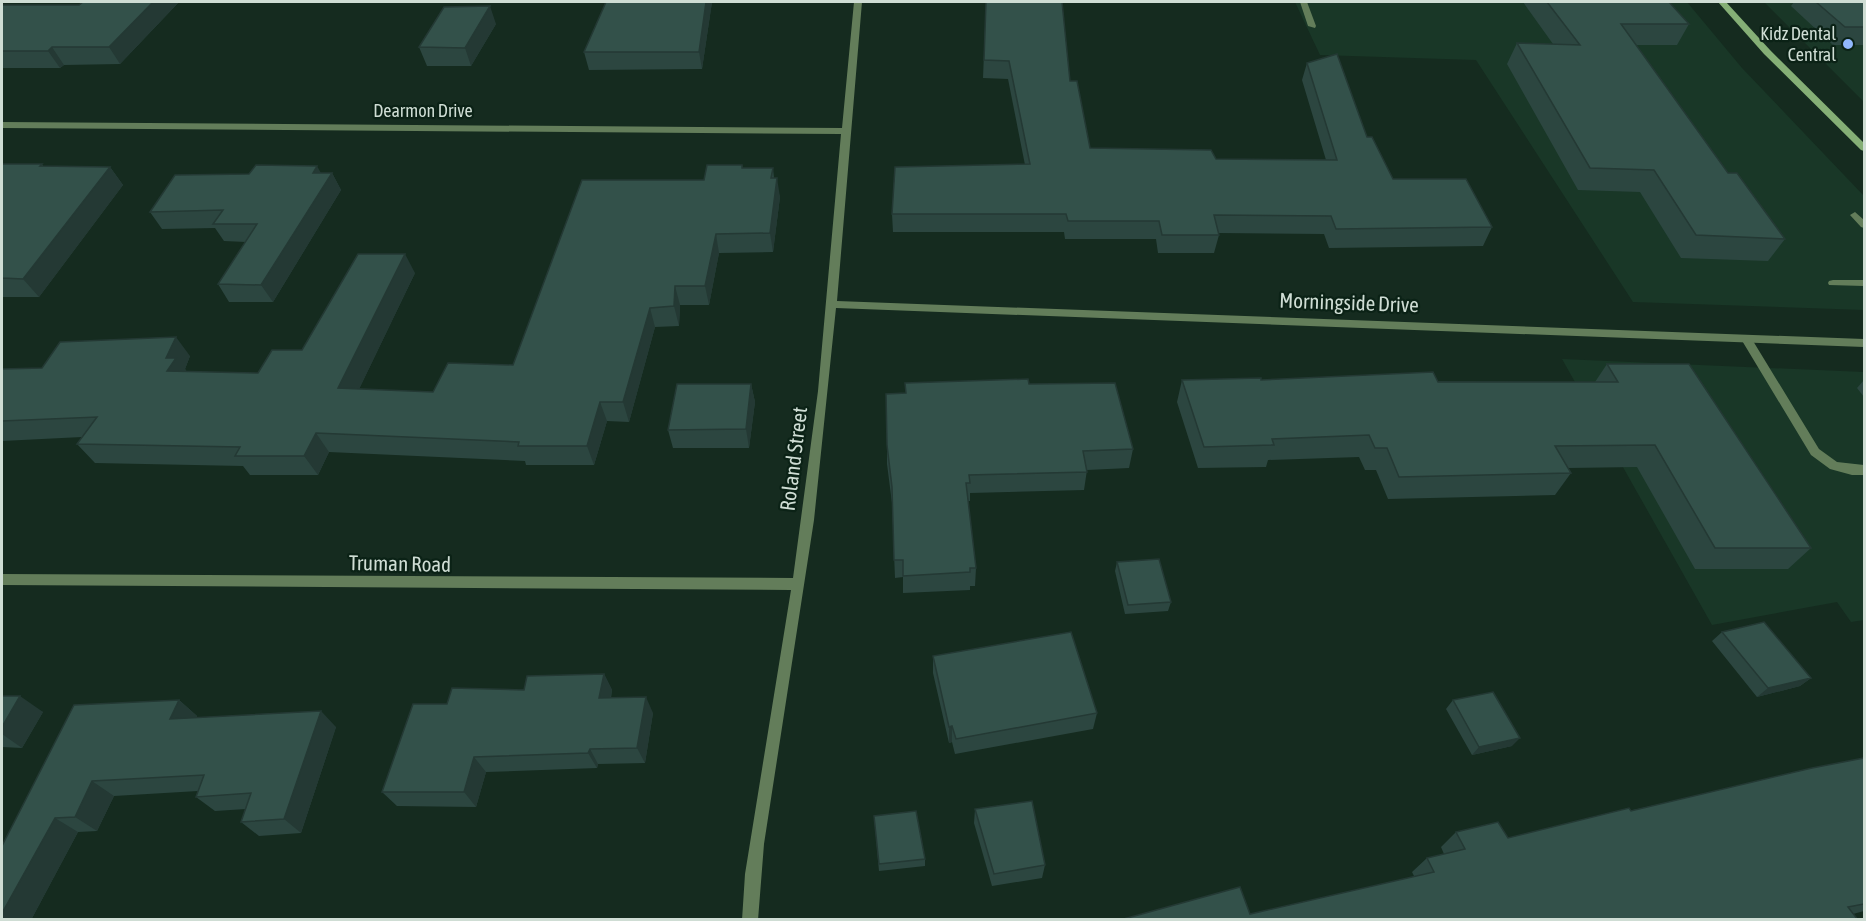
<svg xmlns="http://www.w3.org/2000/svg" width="1866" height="921" font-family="'Asap Condensed',sans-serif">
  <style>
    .built { fill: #193727 }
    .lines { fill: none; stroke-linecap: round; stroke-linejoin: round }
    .lane { fill: #637d5a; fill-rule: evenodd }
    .street { fill: #637d5a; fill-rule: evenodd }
    .secondary { fill: #85af76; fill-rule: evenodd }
    .wall { fill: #2c4640 }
    .shaded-wall { fill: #243934 }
    .building { fill: #33514a; stroke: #243934; stroke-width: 1.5 }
    .poi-dot { fill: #91b8fd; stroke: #0b2216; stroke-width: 2 }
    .labels { text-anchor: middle; stroke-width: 4.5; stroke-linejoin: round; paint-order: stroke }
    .far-poi-label { font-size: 18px; fill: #cfddd4; stroke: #0b2216; text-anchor: end }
    .far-street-label { font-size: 18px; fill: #cfddd4; stroke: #0b2216 }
    .street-label { font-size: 21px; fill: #cfddd4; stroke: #0b2216 }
  </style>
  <rect width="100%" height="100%" fill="#152b1f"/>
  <path class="built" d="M1295,2H1687L1742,68L1864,196V310L1633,302L1476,60L1320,55Z
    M1764,2H1841L1864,21V102Z
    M1562,359L1864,372V620L1851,622L1837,602L1712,625Z"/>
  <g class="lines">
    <path class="lane" d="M1300,2H1307L1316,26L1315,28L1308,26Z
      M1855,212L1864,220V228L1861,227L1850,215Z
      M1833,280H1864V286L1829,285L1828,283L1829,281Z
      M1746,335L1750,336L1819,449L1837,462L1864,465V475H1852L1830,469L1811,455L1741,339Z"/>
    <path class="street" d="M854,2H862L837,301L1864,339V347L836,308L814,520L764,844L758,920H742L745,874L791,590L2,585V574L793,578L818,391L841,134L2,128V122L842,128Z"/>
    <path class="secondary" d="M1718,2H1726L1770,50L1864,143V151L1861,150L1764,54Z"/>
  </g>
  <path class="wall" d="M83,2H179L120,64L64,65L60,68H2V5H79Z
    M712,2L702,69L589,70L584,52Z
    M986,2L1070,81L1090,148L1216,159L1326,160L1302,80L1307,63L1367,137L1393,179L1492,227L1483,246L1329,248L1324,234L1219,233V235L1214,253H1158L1156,239H1065L1064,232H893L892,214L1025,165L1008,79L983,78Z
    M1523,2H1669L1689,24L1677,45H1636L1728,173L1785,239L1768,261L1681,258L1640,192L1578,190L1507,64L1517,43L1553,44Z
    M1794,2H1864V45H1833L1791,6Z
    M496,24L471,66H427L419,47Z
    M2,164H42L43,166L110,167L123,185L39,297H2Z
    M742,165L743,168H773L774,178L780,197L773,252L719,253L709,305H680L679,326L655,327L629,422L607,421L594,465H526L525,461L329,452L318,475H250L243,466L95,463L77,444L82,437L2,441V369L42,368L190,356L185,369L187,372L258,373L302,350L415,273L359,389L433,392L513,365L704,180Z
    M321,173H332L341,190L273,302H229L218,284L246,242L224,241L215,228L162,229L150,212Z
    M1607,364L1811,548L1788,569H1695L1637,467L1568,468L1571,473L1555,495L1388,499L1376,470H1365L1359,457L1268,460L1266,467L1198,468L1177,402L1182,380L1595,382Z
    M1864,380V397L1857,388Z
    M751,384L755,402L749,448H673L668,430Z
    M1029,384L1133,449L1129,468L1087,470L1084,490L970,493V501H968L976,568L975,586H970V590L903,593V577L895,578L892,503L887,464V445Z
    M1117,562L1171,602L1168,611L1125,614L1115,571Z
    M1722,632L1811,678L1800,686L1757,697L1712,641Z
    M933,656L1097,713L1093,729L955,754L952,742L949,743L933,673Z
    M604,674L612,690L611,698L653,713L645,763L598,764L597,768L486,772L476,807L397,806L382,792L447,704Z
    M2,696L43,712L22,748L2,747Z
    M179,700L197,716L196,718L336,727L301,833L259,836L241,822L246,809L215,811L196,797L198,791L114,796L97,831L78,832L31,920H2V846Z
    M1453,700L1512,746L1472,755L1446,709Z
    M1864,758V911L1853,914L1414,876L1412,872L1427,858L1444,854L1441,847L1456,832L1508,838Z
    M975,809L1045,865L1042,878L992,886L974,823Z
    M874,816L925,859V866L879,871Z"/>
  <path class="shaded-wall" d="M153,2H179L120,64L109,47Z
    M706,2H712L702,69L699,52Z
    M490,6L496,24L471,66L465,48Z
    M52,47L64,65L60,68L48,51Z
    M317,166L326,182L332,173L341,190L273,302L261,285L313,173Z
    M110,167L123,185L39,297L23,279Z
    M777,178L780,197L773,252L770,233Z
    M716,234L719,253L709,305L705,286Z
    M405,254L415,273L350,408L338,388Z
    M675,286L680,305L679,326L674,306Z
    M650,308L655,327L629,422L623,402Z
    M176,337L190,356L185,369L191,378L167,371L166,358Z
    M751,384L755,402L749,448L746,429Z
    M600,402L607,421L594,465L587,446Z
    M316,433L329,452L318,475L304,456Z
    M604,674L612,690L607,714L599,698Z
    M1811,678L1800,686L1757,697L1768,688Z
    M20,696L43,712L22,748L2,734V727Z
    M646,697L653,713L645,763L637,748Z
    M179,700L197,716L189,735L170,719Z
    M321,711L336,727L301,833L284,819Z
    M952,726V742L949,743V727Z
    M1520,738L1512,746L1472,755L1479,747Z
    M590,749L598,764L597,768L588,753Z
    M474,757L486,772L476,807L464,792Z
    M92,781L114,796L97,831L75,817Z
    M55,818L78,832L31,920H2V913Z"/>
  <path class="building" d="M83,2H153L109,47H52L48,51H2V5H79Z
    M606,2H706L699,52H584Z
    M986,2H1062L1070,81H1077L1090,148L1211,150L1216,159L1337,160L1307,63L1337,54L1367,137H1372L1393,179H1466L1492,227L1336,229L1331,216L1214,215L1219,235H1162L1159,221H1068L1066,214H892L895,167L1030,164L1009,61L984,60Z
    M1547,2H1669L1689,24H1621L1728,173H1737L1785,239L1696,235L1654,170L1590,168L1517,43L1580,45Z
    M1816,2H1864V27H1845Z
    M490,6L465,48L419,47L444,7Z
    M2,164H42L40,166L110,167L23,279L2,278Z
    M256,165L317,166L313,173H332L261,285L218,284L257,224H213L223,210L150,212L175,175L249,174Z
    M707,165H742V168H773L771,178H777L770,233L716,234L705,286H675L674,306L650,308L623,402H600L587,446H518L519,442L316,433L304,456H235L240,447L77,444L97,417L2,421V369L42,368L60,342L176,337L166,358H176L167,371L258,373L272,350H302L358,254H405L338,388L433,392L448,363L513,365L582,180H704Z
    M1607,364H1689L1811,548H1715L1655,445L1555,446L1571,473L1399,477L1387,448H1375L1369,435L1272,439L1274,445L1204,447L1182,380L1261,378V380L1433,372L1438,382H1618Z
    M1028,379L1029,384L1115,383L1133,449L1083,451L1087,472L969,475L970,483H966L976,568H970V572L903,576V560H894L892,487L887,445L886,394L906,393L905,383Z
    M677,384H751L746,429L668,430Z
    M1159,559L1171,602L1128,605L1117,562Z
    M1764,622L1811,678L1768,688L1722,632Z
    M1071,632L1097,713L956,739L952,726L949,727L933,656Z
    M604,674L599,698L646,697L637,748L590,749L588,753L474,757L464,792H382L413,704H447L452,688L524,690L527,676Z
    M1493,692L1520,738L1479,747L1453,700Z
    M2,696H20L2,727Z
    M179,700L170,719L321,711L284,819L241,822L251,793L196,797L204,775L92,781L75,817L55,818L2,913V846L74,705Z
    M1864,758V904L1848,907L1858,920H1120L1240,887L1250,914L1434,872L1427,858L1465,849L1456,832L1498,822L1508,838L1629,808L1631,811L1812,768Z
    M1032,801L1045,865L994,874L975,809Z
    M916,811L925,859L879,864L874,816Z"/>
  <circle class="poi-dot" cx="1848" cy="44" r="6"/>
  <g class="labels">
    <g class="far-poi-label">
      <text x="1836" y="40">Kidz Dental<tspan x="1836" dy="21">Central</tspan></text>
    </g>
    <g class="far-street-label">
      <text x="423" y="117">Dearmon Drive</text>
    </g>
    <g class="street-label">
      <text transform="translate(1349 303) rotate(2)" y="7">Morningside Drive</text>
      <text transform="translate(794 459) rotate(-83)" y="7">Roland Street</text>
      <text transform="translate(400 564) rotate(1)" y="7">Truman Road</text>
    </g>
  </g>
  <rect width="1866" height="921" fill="none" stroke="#cfddd4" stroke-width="6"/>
</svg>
